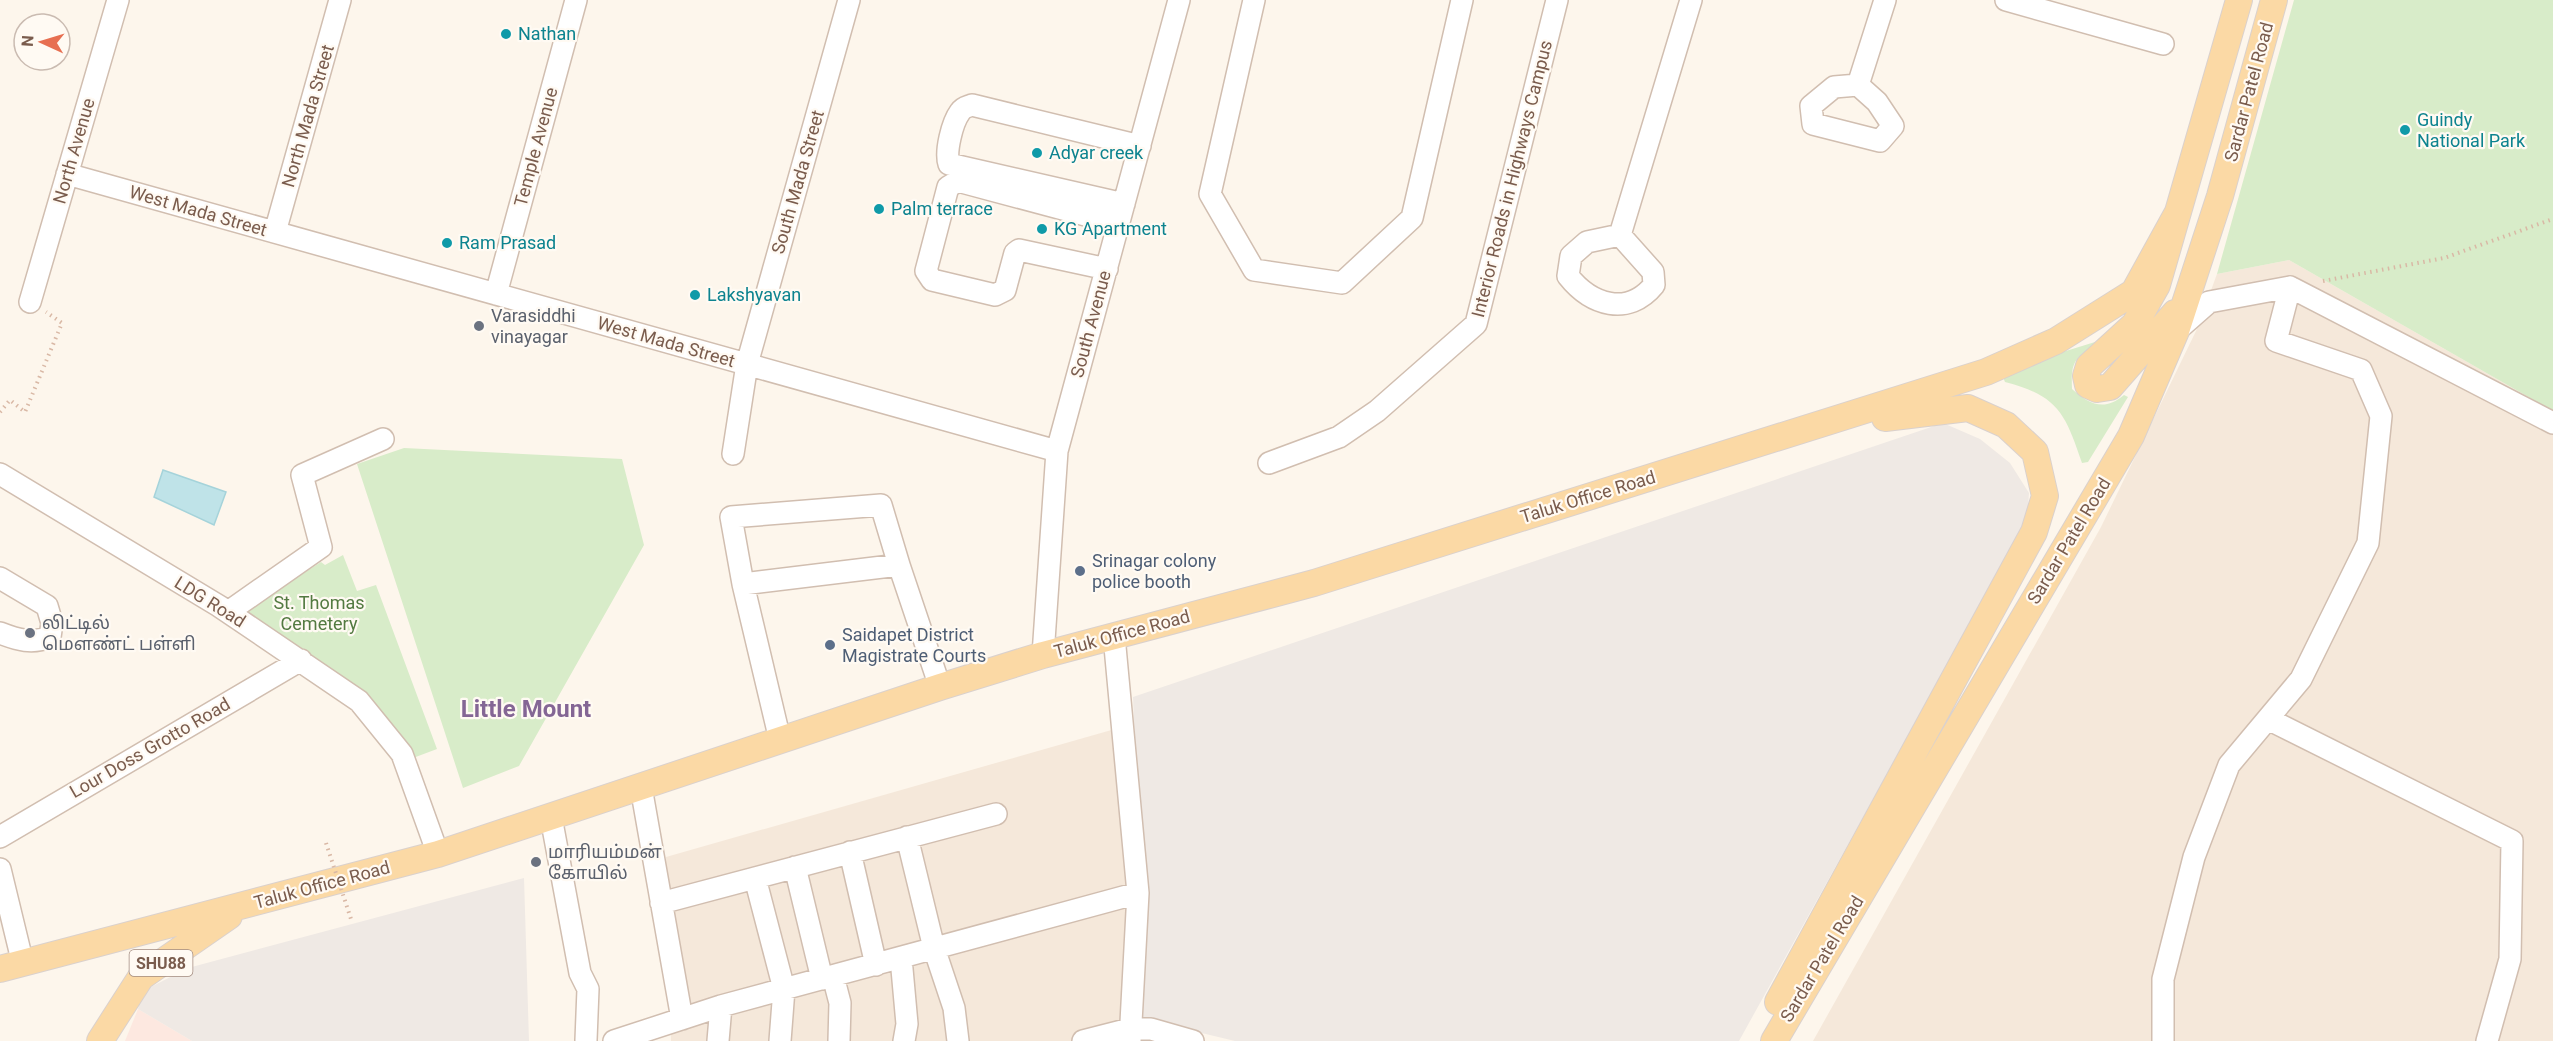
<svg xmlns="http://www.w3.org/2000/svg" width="2553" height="1041" font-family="Roboto,'Noto Sans Tamil',sans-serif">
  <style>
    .residential { fill: #f5e8da }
    .commercial { fill: #fde8e0 }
    .industrial { fill: #efe9e4 }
    .green { fill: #d8ecc9 }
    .water { fill: #bfe3e8; stroke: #a5d3da; stroke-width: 1.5 }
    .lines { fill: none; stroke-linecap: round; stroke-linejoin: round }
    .minor-casing { stroke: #d1beb0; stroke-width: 24 }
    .major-casing { stroke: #dad1cd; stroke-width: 28 }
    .path { stroke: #d9b8a5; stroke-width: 4; stroke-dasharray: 1.5 4.5; stroke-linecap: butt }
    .minor { stroke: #fff; stroke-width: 21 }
    .major { stroke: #fbd9a5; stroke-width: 26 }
    .path-bridge { stroke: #d9b8a5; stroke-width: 4; stroke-dasharray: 1.5 4.5; stroke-linecap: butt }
    .culture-dot { fill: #0f9aa8; stroke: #fffaf3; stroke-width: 2 }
    .worship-dot { fill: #6b7280; stroke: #fffaf3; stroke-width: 2 }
    .service-dot { fill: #5c6f8a; stroke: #fffaf3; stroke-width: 2 }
    .labels { text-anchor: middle; stroke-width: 4.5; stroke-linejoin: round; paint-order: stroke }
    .shield { fill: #fffaf3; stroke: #a28b7f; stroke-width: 1.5 }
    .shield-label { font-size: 16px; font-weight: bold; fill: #7a5c4d }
    .culture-label { font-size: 18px; fill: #0d838f; stroke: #fffaf3; text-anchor: start }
    .street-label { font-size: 18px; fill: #7a5c4d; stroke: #fffaf3 }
    .worship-label { font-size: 18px; fill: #5b616d; stroke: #fffaf3; text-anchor: start }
    .service-label { font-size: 18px; fill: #4e5e75; stroke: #fffaf3; text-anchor: start }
    .park-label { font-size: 18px; fill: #537a41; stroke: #fffaf3 }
    .district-label { font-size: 24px; font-weight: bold; fill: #846695; stroke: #fffaf3 }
  </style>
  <rect width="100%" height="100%" fill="#fdf6ec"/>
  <path class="residential" d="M2289,260L2553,411V1041H1813L2101,527L2196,331L2217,274Z
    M1115,729L1129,935L1119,1032L1085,1041H671L666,857Z"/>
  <path class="commercial" d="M138,1009L192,1041H125Z"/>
  <path class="industrial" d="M1943,423L1980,439L2010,463L2029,493L2027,521L1739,1041H1235L1135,1017L1142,912L1133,697Z
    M524,878L529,1041H192L138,1009L143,991L188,968Z"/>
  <path class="green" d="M2294,0H2553V411L2289,260L2217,274Z
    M2095,342L2097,346C2073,357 2071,364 2072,389C2089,404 2104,412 2124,395L2128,397L2088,462L2082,463C2065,413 2058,396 2005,382L2003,377L2008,369Z
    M404,448L622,459L644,545L519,766L463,788L357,464Z
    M343,555L357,591L376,585L437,749L413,758L242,612L321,562L325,565Z"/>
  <path class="water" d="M163,470L226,492L214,525L154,497Z"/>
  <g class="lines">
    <defs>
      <path id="minor" d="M1254,0L1210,194L1254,270L1342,283L1412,218L1462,0
        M2006,0L2163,44
        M1858,85L1877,102L1893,126L1880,141L1813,124L1811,106L1834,87Z
        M1858,85L1885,0
        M67,174L1057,451
        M1124,204L949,164C945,152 952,123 960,112C963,107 967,107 972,105L1140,146
        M275,232L340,0
        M1620,235L1691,0
        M1620,235L1653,272L1654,285C1628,317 1591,305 1568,276L1571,256L1587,242Z
        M1107,269L1019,250L1015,253L1005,290L995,295L932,280L926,271L948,187L958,181L1119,224
        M496,294L576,0
        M30,302L118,0
        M2176,331L2209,302L2290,287L2553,423
        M733,454L747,364L849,0
        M1269,463L1339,437L1377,411L1476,324L1557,0
        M0,474L219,606L359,701L402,754L438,854
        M0,578L47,606L52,623L50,637C32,644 18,640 0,633
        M743,584L899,565L940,687
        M228,612L321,547L302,475L383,439
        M1114,636L1138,893L1130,1041
        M1043,655L1057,451L1179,0
        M2268,719L2512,841L2510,959L2487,1041
        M780,740L743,584L731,517L881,505L899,565
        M641,787L682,1019
        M551,817L580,973L588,989L586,1040
        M0,837L301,660
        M907,837L934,948L954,1008L958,1041
        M850,852L876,965
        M795,867L822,979
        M0,869L23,964
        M755,878L784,989L780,1041
        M661,903L996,814
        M901,958L907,1024L904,1041
        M833,976L840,1003L839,1041
        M614,1041L721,1006L1138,893
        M718,1041L721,1006
        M1083,1041L1130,1029H1151L1193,1041
        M2163,1041V979L2194,857L2229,765L2301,679L2368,543L2381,416L2361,370L2276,341L2290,287"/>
      <path id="major" d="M2175,313L2110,387L2097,389L2088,385L2086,376L2089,366L2135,324L2157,285L2239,0
        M0,969L438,854L940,687L1043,655L1314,583L1986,372L2056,341L2134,292L2177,214
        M1778,1002L2034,532L2045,496L2035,452L2006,425L1968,408L1885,418
        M100,1041L141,977L229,916
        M1774,1041L2131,436L2176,331L2220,196L2274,0"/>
    </defs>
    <use href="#minor" class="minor-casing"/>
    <use href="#major" class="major-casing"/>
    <path class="path" d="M2323,281L2444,258L2553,219
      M0,412L10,400L25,412L62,323L46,312"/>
    <use href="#minor" class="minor"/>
    <use href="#major" class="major"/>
    <path class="path-bridge" d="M326,843L351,919"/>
  </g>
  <g class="culture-dot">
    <circle cx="506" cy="34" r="6"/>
    <circle cx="2405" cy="130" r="6"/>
    <circle cx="1037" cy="153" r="6"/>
    <circle cx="879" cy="209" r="6"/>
    <circle cx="1042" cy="229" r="6"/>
    <circle cx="447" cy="243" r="6"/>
    <circle cx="695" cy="295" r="6"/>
  </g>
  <g class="worship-dot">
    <circle cx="479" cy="326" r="6"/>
    <circle cx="30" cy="633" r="6"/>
    <circle cx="536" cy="862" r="6"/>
  </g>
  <g class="service-dot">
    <circle cx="1080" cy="571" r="6"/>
    <circle cx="830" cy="645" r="6"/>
  </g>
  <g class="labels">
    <rect class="shield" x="129.5" y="950" width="63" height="26" rx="4.5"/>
    <g class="shield-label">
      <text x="161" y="969">SHU88</text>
    </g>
    <g class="culture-label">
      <text x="518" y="40">Nathan</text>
      <text x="2417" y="126">Guindy<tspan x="2417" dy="21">National Park</tspan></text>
      <text x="1049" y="159">Adyar creek</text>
      <text x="891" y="215">Palm terrace</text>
      <text x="1054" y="235">KG Apartment</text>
      <text x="459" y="249">Ram Prasad</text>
      <text x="707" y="301">Lakshyavan</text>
    </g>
    <g class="street-label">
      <text transform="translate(2249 92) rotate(-75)" y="6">Sardar Patel Road</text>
      <text transform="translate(308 116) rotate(-74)" y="6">North Mada Street</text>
      <text transform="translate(536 147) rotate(-75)" y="6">Temple Avenue</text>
      <text transform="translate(74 151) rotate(-74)" y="6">North Avenue</text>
      <text transform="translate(1512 179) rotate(-76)" y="6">Interior Roads in Highways Campus</text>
      <text transform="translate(798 182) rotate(-74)" y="6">South Mada Street</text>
      <text transform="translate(198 211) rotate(16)" y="6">West Mada Street</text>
      <text transform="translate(1091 324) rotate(-75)" y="6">South Avenue</text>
      <text transform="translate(666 342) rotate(16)" y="6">West Mada Street</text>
      <text transform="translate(1588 497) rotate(-17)" y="6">Taluk Office Road</text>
      <text transform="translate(2069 541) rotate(-59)" y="6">Sardar Patel Road</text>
      <text transform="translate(210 602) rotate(32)" y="6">LDG Road</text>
      <text transform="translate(1122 634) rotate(-15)" y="6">Taluk Office Road</text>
      <text transform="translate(150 748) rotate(-30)" y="6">Lour Doss Grotto Road</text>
      <text transform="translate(322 885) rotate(-15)" y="6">Taluk Office Road</text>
      <text transform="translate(1822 959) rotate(-59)" y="6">Sardar Patel Road</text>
    </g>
    <g class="worship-label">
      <text x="491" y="322">Varasiddhi<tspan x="491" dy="21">vinayagar</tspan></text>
      <text x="42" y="629">லிட்டில்<tspan x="42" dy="21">மௌண்ட் பள்ளி</tspan></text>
      <text x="548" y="858">மாரியம்மன்<tspan x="548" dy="21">கோயில்</tspan></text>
    </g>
    <g class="service-label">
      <text x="1092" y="567">Srinagar colony<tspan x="1092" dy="21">police booth</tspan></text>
      <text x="842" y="641">Saidapet District<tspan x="842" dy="21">Magistrate Courts</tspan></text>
    </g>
    <g class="park-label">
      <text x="319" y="609">St. Thomas<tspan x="319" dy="21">Cemetery</tspan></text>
    </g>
    <g class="district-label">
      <text x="526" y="717">Little Mount</text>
    </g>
  </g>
  <g transform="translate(42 42) rotate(274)"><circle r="28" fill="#fffaf3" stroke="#cabbb1" stroke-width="1.5"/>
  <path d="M0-4.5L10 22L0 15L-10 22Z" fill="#e76f51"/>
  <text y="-9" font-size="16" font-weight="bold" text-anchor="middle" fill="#7a5c4d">N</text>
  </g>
</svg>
